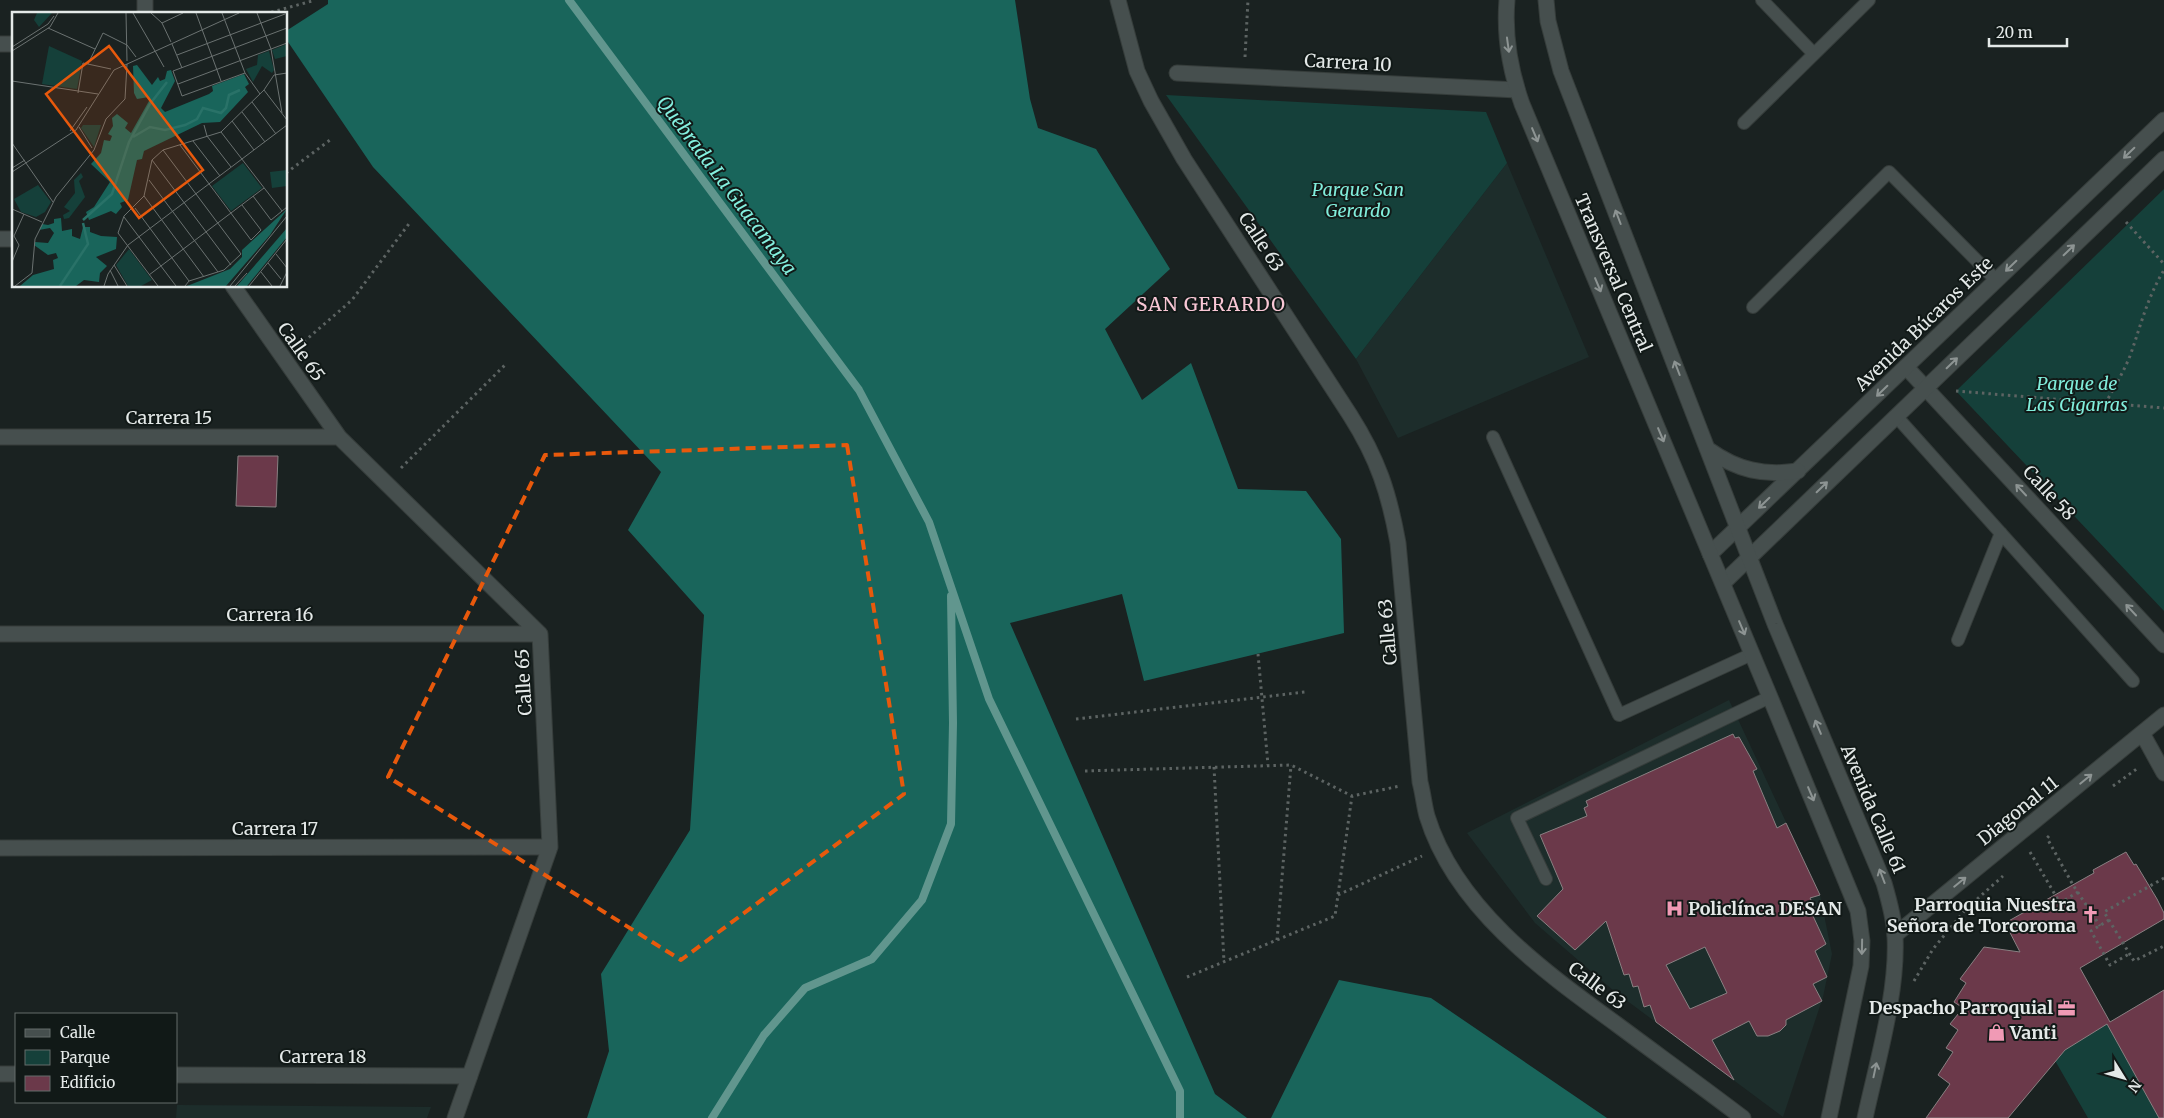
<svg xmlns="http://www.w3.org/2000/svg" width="2164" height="1118" font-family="Merriweather,serif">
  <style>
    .built { fill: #1d2d2b }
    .green { fill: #15403a }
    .forest { fill: #19655b }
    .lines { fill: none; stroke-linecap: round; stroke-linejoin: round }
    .stream { stroke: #61968e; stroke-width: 8 }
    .building { fill: #6b394a; stroke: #898082; fill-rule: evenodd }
    .service-casing { stroke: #363d3b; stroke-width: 14 }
    .minor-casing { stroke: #363d3b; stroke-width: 17 }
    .tertiary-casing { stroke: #363d3b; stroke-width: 17 }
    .secondary-casing { stroke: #363d3b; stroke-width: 17 }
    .path { stroke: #5d6463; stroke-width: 3; stroke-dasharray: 2.5 4; stroke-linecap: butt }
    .service { stroke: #464f4e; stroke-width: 12 }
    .minor { stroke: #464f4e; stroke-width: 15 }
    .tertiary { stroke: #464f4e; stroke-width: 15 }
    .secondary { stroke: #464f4e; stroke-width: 15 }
    .oneway { stroke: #8d9493 }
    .marked { fill: none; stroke: #e8590c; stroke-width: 4; stroke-dasharray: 10 6; stroke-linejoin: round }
    .labels { text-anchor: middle; stroke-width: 4; stroke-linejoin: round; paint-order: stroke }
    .street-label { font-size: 18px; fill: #e4e9e8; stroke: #111917 }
    .park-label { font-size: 18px; font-style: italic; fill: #81eddb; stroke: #111917 }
    .poi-label { font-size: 18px; font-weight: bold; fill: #e4e9e8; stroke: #111917; text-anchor: end }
    .water-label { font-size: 19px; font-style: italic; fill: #84f0df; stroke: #111917 }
    .neighbourhood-label { font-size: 19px; letter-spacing: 1px; fill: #f9c7d5; stroke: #111917 }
    .inset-river { fill: none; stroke: #297268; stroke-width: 2.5 }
    .inset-road { fill: none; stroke: #6b7271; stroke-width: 1 }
    .view { fill: #e8590c; fill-opacity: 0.15; stroke: #e8590c; stroke-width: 2.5 }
    .inset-edge { fill: none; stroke: #e4e9e8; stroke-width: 2.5 }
  </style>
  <rect width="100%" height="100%" fill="#1a2221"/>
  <path class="built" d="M1507,163L1589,357L1398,438L1356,359Z
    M1729,700L1820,895L1832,954L1823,997L1783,1117L1614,991L1535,923L1467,833Z
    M177,1105L431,1107L427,1118H176Z"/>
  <path class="green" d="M1166,95L1486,112L1507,163L1356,359Z
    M2164,189V611L1956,391Z
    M2107,1023L2159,1118H2088L2053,1057Z"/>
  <path class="forest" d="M328,0H1015L1030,99L1038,128L1096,149L1170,269L1105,329L1142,400L1191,363L1238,489L1306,491L1341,539L1344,633L1144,681L1122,594L1010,623L1215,1094L1247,1118H587L609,1051L601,974L690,830L704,615L628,530L661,472L373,167L286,39V31L328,4Z
    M1339,980L1431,998L1607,1118H1271Z"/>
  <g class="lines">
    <path class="stream" d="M569,0L859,390L929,522L989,699L1180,1091V1118
      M712,1118L764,1035L805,988L872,959L922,900L951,824L953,723L951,596"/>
  </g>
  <path class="building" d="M238,456H278L276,507L236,506Z
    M1733,734L1735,738L1739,737L1757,769L1753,771L1777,828L1786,823L1820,895L1810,898L1818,914L1813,916L1826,944L1815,951L1827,977L1813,984L1822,1001L1786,1020V1025L1780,1031L1768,1036H1757L1749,1021L1712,1040L1734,1080L1656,1022L1650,1005L1644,1007L1638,986L1633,987L1629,974L1624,975L1606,921L1575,950L1537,916L1563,889L1540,835L1587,816L1584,808L1588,806L1586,801ZM1705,947L1727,993L1690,1009L1666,965Z
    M2126,852L2134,865L2136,864L2157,899L2164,913V919L2080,968L2110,1022L2164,990V1118H2159L2107,1024L2065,1050L2008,1118H1926L1950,1084L1938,1075L1953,1052L1946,1048L1958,1030L1950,1024L1963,1008L1954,1002L1966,983L1960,979L1984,947L2020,952L2005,923L2094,873L2093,870Z"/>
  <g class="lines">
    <defs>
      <path id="service" d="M1762,0L1814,54
        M1744,123L1869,0
        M1753,307L1889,172L1996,280
        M1896,416L2133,681
        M1493,437L1619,715L1752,654
        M1958,640L2001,533
        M1546,879L1517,818L1770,697"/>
      <path id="minor" d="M145,0V14
        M0,44H14
        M1177,73L1517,90
        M0,239H14
        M233,286L339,437L540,634L550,847L455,1118
        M1906,367L2164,645
        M0,437H339
        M0,634H540
        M2142,733L2164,773
        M0,848L550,847
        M1895,935L2164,715
        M0,1074H16
        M176,1075L470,1076"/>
      <path id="tertiary" d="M1118,0L1137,71L1151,101L1184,159L1350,415C1378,459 1389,493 1398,543L1420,782C1423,793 1424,805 1427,816C1455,907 1542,970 1615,1023C1658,1055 1701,1086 1743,1118
        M1710,554L2164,120
        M1723,583L2164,159"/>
      <path id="secondary" d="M1507,0C1504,35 1510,70 1522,104L1770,697L1858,911L1862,941L1861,966L1829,1118
        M1546,0L1548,21L1561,71L1775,624L1884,883C1889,900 1894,918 1895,936C1898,993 1877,1062 1865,1118
        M1709,450C1737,470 1764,476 1798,471"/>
    </defs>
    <use href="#service" class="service-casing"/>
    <use href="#minor" class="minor-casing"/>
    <use href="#tertiary" class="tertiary-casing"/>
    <use href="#secondary" class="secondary-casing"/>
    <path class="path" d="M265,14L312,1
      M1245,57L1248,0
      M286,173L330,140
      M2126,222L2164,264
      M299,346L352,300L411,221
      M1956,391L2164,408
      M2105,404C2114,388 2123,373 2130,356C2141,325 2147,298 2164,270
      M401,468L507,363
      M1258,654L1268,765
      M1076,719L1305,692
      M1214,767L1224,962
      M1085,771L1291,765L1352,796L1400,786
      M2113,786L2138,768
      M2049,836L2047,838L2073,885L2100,926
      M2030,852L2060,903L2078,892
      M2164,878L2104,912L2134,961L2164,946
      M1338,895L1422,856
      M2109,920L2091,931L2110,965L2129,954
      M1277,940L1291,765
      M1187,977L1335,916L1352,796
      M1914,981L1933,949L1966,909L2003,876"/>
    <use href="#service" class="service"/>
    <use href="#minor" class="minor"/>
    <use href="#tertiary" class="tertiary"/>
    <use href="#secondary" class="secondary"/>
  </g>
  <defs><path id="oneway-shaft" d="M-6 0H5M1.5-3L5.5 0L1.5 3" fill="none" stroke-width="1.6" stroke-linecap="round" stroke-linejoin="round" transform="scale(1.25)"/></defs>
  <g class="oneway">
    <use href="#oneway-shaft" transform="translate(1508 45) rotate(82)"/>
    <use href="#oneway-shaft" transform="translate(1535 135) rotate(67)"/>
    <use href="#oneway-shaft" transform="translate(2129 153) rotate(136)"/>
    <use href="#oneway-shaft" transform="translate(1618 217) rotate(-111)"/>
    <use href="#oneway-shaft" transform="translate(2069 250) rotate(-44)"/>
    <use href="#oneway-shaft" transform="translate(2011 266) rotate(136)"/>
    <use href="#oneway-shaft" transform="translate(1598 285) rotate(67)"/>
    <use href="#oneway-shaft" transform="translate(1952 363) rotate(-44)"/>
    <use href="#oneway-shaft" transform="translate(1677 368) rotate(-111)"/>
    <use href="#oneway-shaft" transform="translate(1882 391) rotate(136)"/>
    <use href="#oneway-shaft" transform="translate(1661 435) rotate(67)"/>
    <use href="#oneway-shaft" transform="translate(1822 487) rotate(-44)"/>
    <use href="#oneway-shaft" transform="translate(2021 490) rotate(-133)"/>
    <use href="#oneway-shaft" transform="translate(1764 503) rotate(136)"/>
    <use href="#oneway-shaft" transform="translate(2131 610) rotate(-133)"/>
    <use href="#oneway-shaft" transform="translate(1742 628) rotate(67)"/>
    <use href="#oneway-shaft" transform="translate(1818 727) rotate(-113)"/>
    <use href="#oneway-shaft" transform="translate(2086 779) rotate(-39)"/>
    <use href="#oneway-shaft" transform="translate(1811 794) rotate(67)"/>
    <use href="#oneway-shaft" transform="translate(1882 876) rotate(-111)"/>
    <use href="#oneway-shaft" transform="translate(1960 882) rotate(-39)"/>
    <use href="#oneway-shaft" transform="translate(1862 947) rotate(91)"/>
    <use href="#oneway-shaft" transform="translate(1875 1070) rotate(-78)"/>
  </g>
  <path class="marked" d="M847,445L904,794L681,960L388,777L545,455Z"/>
  <defs>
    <symbol id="hospital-bare" viewBox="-9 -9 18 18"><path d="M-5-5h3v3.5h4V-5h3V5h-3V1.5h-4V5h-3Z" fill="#f09ab5" stroke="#111917" stroke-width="2.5" paint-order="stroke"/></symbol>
    <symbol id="church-bare" viewBox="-9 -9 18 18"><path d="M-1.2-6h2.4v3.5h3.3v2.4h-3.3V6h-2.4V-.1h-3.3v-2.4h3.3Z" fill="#f09ab5" stroke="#111917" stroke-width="2.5" paint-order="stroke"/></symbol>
    <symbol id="office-bare" viewBox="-9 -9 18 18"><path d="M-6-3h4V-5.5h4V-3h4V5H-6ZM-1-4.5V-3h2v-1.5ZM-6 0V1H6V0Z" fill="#f09ab5" stroke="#111917" stroke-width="2.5" paint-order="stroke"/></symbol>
    <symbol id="shop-bare" viewBox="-9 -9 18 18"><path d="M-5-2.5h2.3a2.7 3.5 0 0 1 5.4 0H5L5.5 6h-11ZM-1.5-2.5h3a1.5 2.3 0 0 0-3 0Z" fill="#f09ab5" stroke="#111917" stroke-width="2.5" paint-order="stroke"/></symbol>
  </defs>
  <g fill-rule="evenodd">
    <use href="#hospital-bare" x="1662" y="896" width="25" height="25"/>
    <use href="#church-bare" x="2078" y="902" width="25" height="25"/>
    <use href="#office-bare" x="2054" y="996" width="25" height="25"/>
    <use href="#shop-bare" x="1984" y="1020" width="25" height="25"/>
  </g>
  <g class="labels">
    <g class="street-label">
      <text transform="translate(1348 63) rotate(3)" y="6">Carrera 10</text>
      <text transform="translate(1261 242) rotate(57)" y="6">Calle 63</text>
      <text transform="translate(1613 273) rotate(67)" y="6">Transversal Central</text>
      <text transform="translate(1924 324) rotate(-44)" y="6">Avenida Búcaros Este</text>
      <text transform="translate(301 352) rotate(55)" y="6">Calle 65</text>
      <text x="169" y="424">Carrera 15</text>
      <text transform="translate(2049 493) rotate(47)" y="6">Calle 58</text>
      <text x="270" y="621">Carrera 16</text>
      <text transform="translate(1388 632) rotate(-95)" y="6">Calle 63</text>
      <text transform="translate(524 682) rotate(-93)" y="6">Calle 65</text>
      <text transform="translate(1873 809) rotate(67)" y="6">Avenida Calle 61</text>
      <text transform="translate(2018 811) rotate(-39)" y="6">Diagonal 11</text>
      <text x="275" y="835">Carrera 17</text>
      <text transform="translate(1597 986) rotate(37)" y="6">Calle 63</text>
      <text x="323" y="1063">Carrera 18</text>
    </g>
    <g class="park-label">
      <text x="1358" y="196">Parque San<tspan x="1358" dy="21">Gerardo</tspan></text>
      <text x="2077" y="390">Parque de<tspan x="2077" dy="21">Las Cigarras</tspan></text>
    </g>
    <g class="poi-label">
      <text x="2076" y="911">Parroquia Nuestra<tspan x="2076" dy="21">Señora de Torcoroma</tspan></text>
      <text x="1688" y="915" text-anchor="start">Policlínca DESAN</text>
      <text x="2053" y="1014">Despacho Parroquial</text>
      <text x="2010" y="1039" text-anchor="start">Vanti</text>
    </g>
    <g class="water-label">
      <text transform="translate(727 185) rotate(53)" y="7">Quebrada La Guacamaya</text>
    </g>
    <g class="neighbourhood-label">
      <text x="1211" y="311">SAN GERARDO</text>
    </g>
  </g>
  <g transform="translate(12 12)">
    <rect width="275" height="275" fill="#1a2221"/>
    <path d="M25,1H40L27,15L22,8ZM275,32V44L263,47L260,38ZM37,34L70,49L65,77L30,72ZM257,39L262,58L260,61L250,54L241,70L234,57L245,53L246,43ZM71,113H89L82,135L69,116ZM231,151L250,176L219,199L200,174ZM275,158V174L260,176L258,160ZM69,161L71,165L67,169L73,185L57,206L52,207L51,203L58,199L52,195L63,181L62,168ZM26,173L39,190L33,200L24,205L9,200L2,187ZM117,237L140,268L129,274H116L104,253Z" fill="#15403a"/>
    <path d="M125,53L140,73L146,65L148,69L153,67L155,59L159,58L163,69L149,96L153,100L197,82L201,79L200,74L232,62L237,72L233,75L236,80L208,110L190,111L132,139L130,147L125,148L116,188L108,191L110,195L104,202L99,199L77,208L74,200L82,195L98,170L79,152L89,141L92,128L98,129L100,124L96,122L101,114L100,106L105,102L116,111L113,116L119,121L137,89V85L125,87L122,81L121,54ZM275,197L258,223L214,274H175L218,257L230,245V238ZM49,206L50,219L60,217V224L68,227L71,215H78V220L89,224L105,225L104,237L84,245L95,254L88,261L87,270L72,268L64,274H8L21,263L42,257L41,248L46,246L44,241L36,243L22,233L23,230L36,231L42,221L38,216L27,218L30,212L36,213L42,211V207ZM275,216V225L235,274H225Z" fill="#19655b"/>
    <path class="inset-river" d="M121,125L138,115L153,118L173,113L185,107L191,96L209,101L214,96L217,83L228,78M71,208L100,182L117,130L138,92L155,70M48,274L76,232L71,211"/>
    <path class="inset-road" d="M114,1L115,49M121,1L143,39M139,1L150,11L159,30M184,1L209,69M210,1L233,61L248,82M245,1L259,37L270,101M150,11L171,1M36,16L83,37M160,32L170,56M0,35L36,12L42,4M0,39L38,15L46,1M143,39L152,55M165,43L273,2M76,52L91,21L115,33L124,45M233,61L170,84L161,59L275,16M0,69L86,82M166,72L275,31M252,78L275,108M66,81L71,51L99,57M240,90L264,122M230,100L253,130M220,109L242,138M192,113L195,124L219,155M67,115L80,136M58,119L75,95M209,120L270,199M181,129L208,164M0,131L41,190M168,133L239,228L249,218L230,193M151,138L229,242L212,258L177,269L173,274M140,148L219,253M0,156L13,148M0,160L64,118L102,58L227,1M137,168L206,260M132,184L192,265M241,184L259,208L275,195M123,196L177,269M0,197L30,210M112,205L164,274M264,242L275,256M0,250L7,233L2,224L12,202M256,251L269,267M102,253L115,274M98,258L106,274M249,260L260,274M137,263L252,176M3,274L20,261L23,227L44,185L82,138L94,107L113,87L115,52M92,274L96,262L116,233L275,113M146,274L106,221L112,204L132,184L140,148L151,138L209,120L252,78L262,63L275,61M218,274L275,204M223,274L235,261M237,274L275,227M268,274L275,260"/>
    <path class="view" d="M97,34L191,158L127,206L34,82Z"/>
    <rect width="275" height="275" class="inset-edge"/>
  </g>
  <rect x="15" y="1013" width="162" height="90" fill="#111917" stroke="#656c6b"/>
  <rect x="25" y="1029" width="25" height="8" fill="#464f4e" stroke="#656c6b"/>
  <text x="60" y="1038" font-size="15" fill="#e4e9e8">Calle</text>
  <rect x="25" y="1050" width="25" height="15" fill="#15403a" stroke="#656c6b"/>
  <text x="60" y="1063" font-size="15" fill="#e4e9e8">Parque</text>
  <rect x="25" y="1076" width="25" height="15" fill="#6b394a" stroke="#656c6b"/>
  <text x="60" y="1088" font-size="15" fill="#e4e9e8">Edificio</text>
  <g transform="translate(2124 1078) rotate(127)" stroke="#111917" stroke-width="4" paint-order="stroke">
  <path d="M0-4L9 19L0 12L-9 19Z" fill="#e4e9e8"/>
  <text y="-8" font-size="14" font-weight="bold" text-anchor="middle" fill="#e4e9e8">N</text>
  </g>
  <path d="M1989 38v8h78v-8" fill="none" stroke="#e4e9e8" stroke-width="2.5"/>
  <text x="1996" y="38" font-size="15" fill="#e4e9e8" stroke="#111917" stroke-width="4" paint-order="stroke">20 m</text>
</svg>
